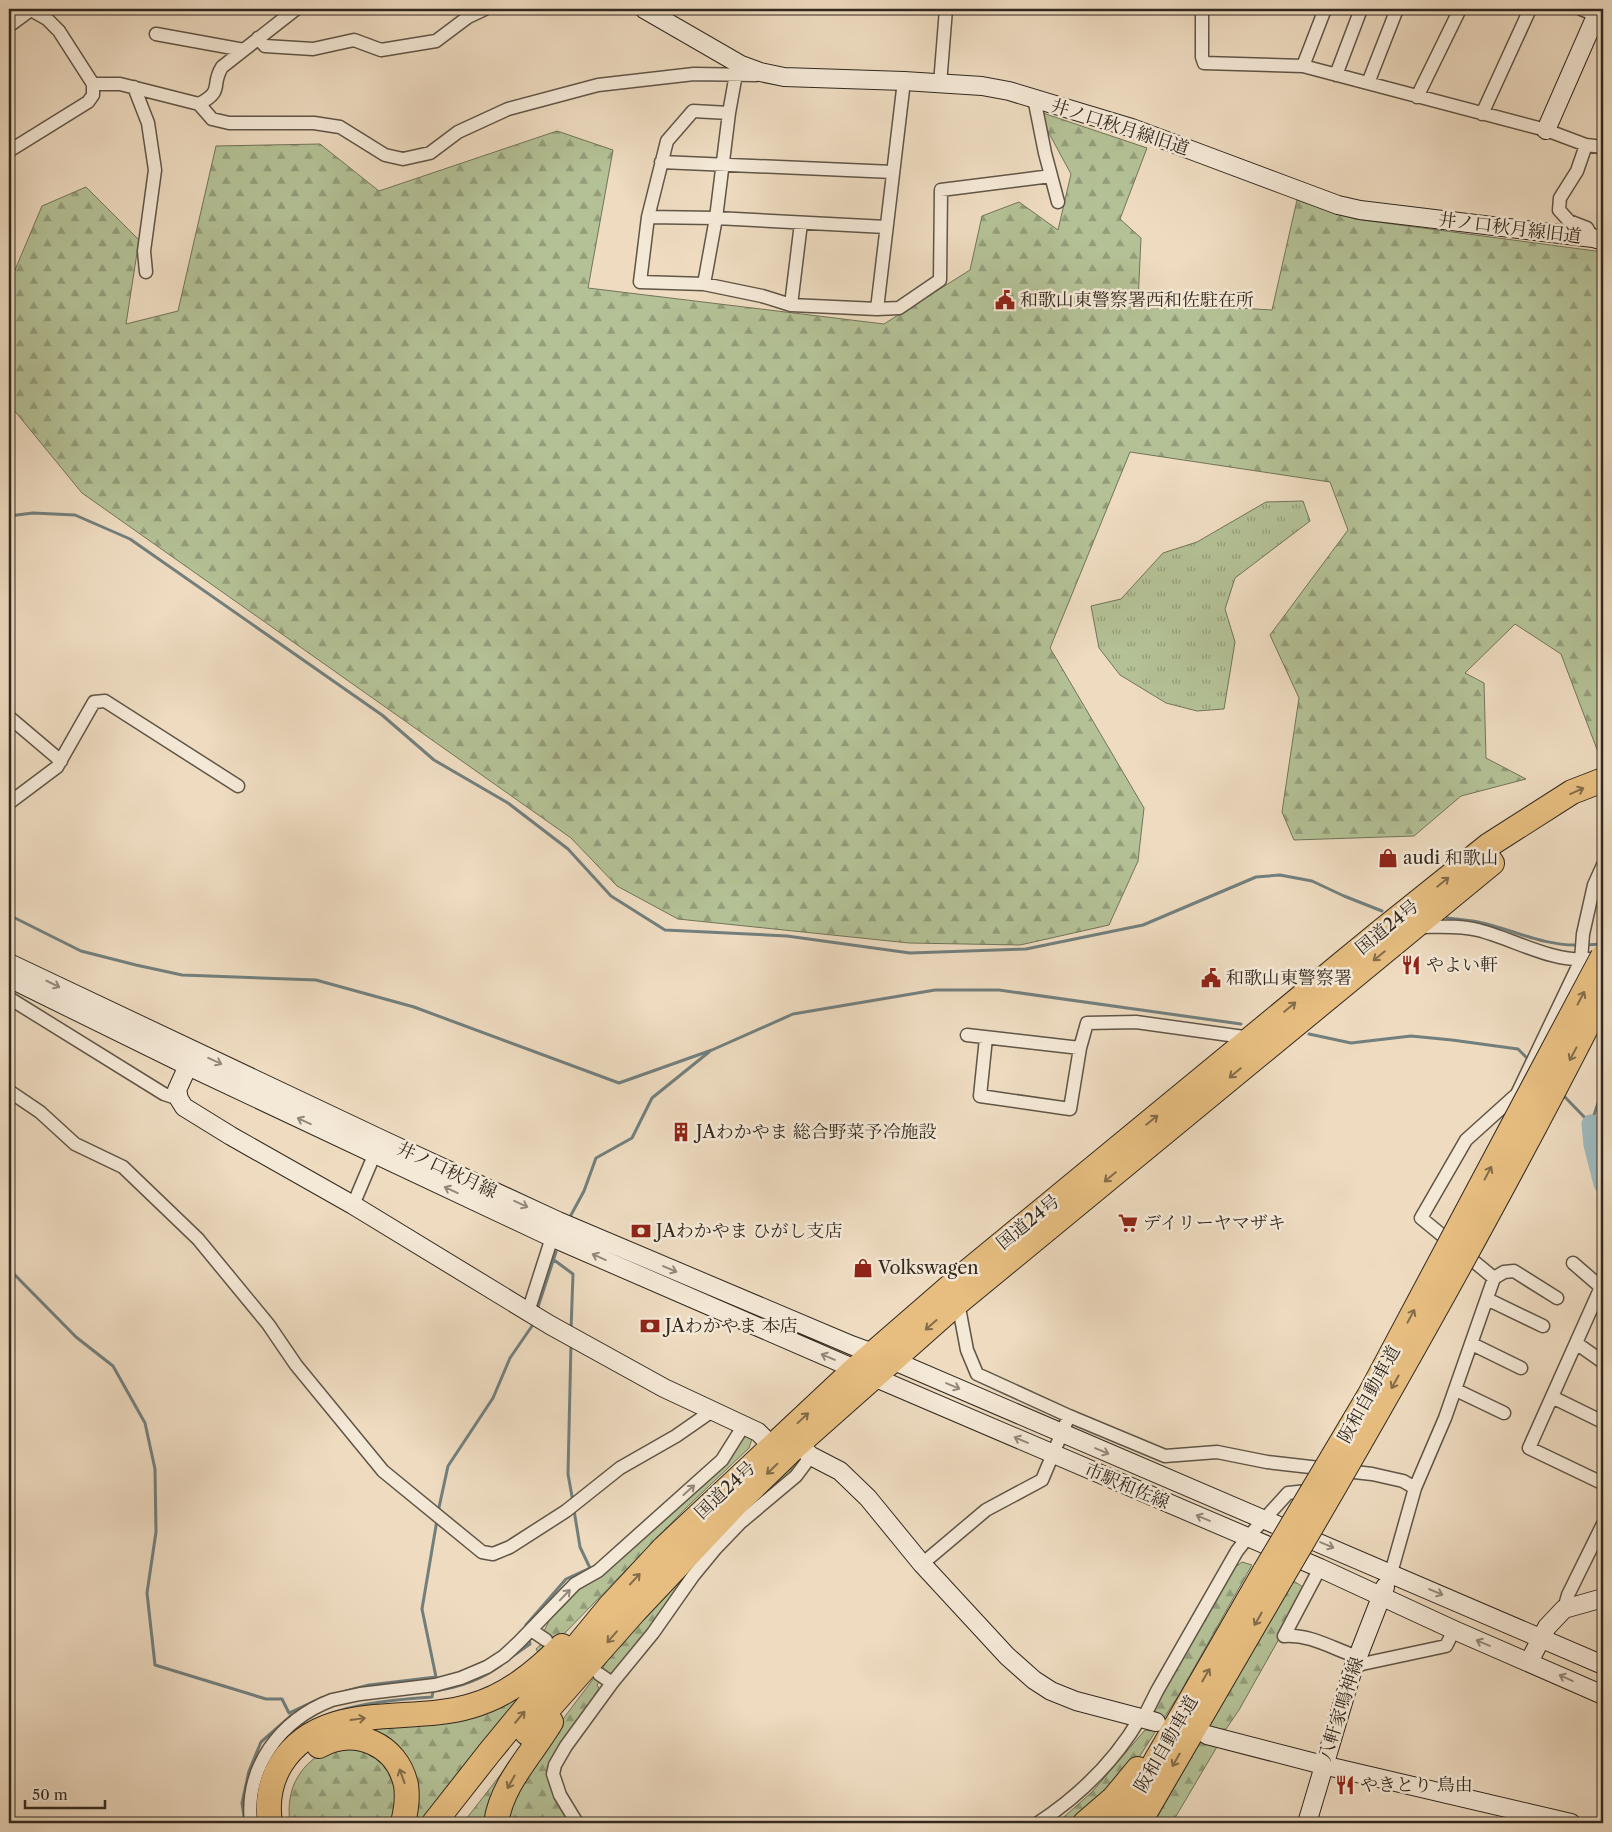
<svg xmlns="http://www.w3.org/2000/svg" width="1612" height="1832" font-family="'Libre Caslon Text','Noto Serif JP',serif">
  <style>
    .grass { fill: url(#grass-tufts); stroke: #72745a }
    .forest { fill: url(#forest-firs); stroke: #72745a }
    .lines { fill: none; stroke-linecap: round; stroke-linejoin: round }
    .stream { stroke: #727f7d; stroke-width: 3 }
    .river { stroke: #9db9bc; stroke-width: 19 }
    .street-casing { stroke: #605546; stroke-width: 15 }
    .secondary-casing { stroke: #31281e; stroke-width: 20 }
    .highway-casing { stroke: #31281e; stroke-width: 26 }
    .street { stroke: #f4e8d6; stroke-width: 12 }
    .secondary { stroke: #f4e8d6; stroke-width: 18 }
    .highway { stroke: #e7be80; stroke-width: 24 }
    .highway-bridge-casing { stroke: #31281e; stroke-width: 26; stroke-linecap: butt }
    .highway-bridge { stroke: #e7be80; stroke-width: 24 }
    .oneway { stroke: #836c4a }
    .oneway2 { stroke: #92887a }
    .labels { text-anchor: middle; stroke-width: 5; stroke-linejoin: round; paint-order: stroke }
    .street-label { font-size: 18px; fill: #31281e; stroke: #f4e8d6 }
    .poi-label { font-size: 18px; fill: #31281e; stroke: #f4e8d6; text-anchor: start }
  </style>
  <defs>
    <pattern id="grass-tufts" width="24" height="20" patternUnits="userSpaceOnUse" patternTransform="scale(1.25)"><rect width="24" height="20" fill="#b4c196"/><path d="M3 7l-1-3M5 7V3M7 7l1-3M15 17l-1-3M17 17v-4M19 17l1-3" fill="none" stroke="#939d7a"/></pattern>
    <pattern id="forest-firs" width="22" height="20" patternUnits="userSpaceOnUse" patternTransform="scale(1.25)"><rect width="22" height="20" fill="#b4c196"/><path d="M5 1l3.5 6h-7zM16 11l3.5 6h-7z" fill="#939d7a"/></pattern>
  </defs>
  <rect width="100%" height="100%" fill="#eedbc0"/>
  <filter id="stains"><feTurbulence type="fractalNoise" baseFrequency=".004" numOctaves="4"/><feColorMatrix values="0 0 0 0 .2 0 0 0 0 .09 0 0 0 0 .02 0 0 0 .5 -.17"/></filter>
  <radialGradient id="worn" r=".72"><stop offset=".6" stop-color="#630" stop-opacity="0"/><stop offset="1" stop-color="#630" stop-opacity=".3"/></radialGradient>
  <path class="grass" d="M1303,501L1310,521L1235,578L1225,609L1235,642L1224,709L1197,711L1166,703L1120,675L1099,648L1091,606L1121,599L1163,553L1197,542L1266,502Z"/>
  <path class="forest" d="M1037,111L1147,148L1120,219L1141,238L1138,302L1272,310L1297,200L1355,219L1603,252V759L1601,760L1561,654L1515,624L1465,673L1484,683L1486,758L1526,779L1461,796L1414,836L1294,840L1282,812L1299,698L1270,635L1348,530L1330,482L1130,452L1050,648L1144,808L1138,861L1109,925L1020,945L909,943L678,919L617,886L571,838L82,493L9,404V284L42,206L86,187L139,240L126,324L178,311L216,146L320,144L379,191L557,131L613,150L588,288L884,324L970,270L982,216L1019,202L1058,230L1071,174Z
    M745,1435L752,1439L749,1448L687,1507L562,1636L539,1654L536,1649L548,1638L544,1631L549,1621L580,1589L605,1574L616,1560Z
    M795,1463L798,1466L739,1518L647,1635L613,1673L607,1674L601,1671L610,1656L695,1554Z
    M1242,1562L1252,1565L1180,1693L1136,1762L1077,1823H1057L1092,1792L1145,1730L1151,1731L1161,1716L1157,1714L1153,1708L1234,1568Z
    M1292,1580L1303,1587L1302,1598L1239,1710L1226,1729L1211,1730L1218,1745L1172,1823H1154Z
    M541,1672L425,1823H408L399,1757L313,1743L384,1723Z
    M594,1678L599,1682L597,1685L600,1690L552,1763L571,1823H559L547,1820L535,1823H503L538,1752Z
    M332,1748L372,1751L396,1777L397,1823H290C285,1789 300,1762 332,1748Z
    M512,1760L490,1823H463Z"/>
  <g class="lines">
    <path class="stream" d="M9,516L33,513L75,515L130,539L382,715L434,760L508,803L568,849L611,896L665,930L787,936L910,953L1026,949L1143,925L1256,877L1280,875L1312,881L1344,896L1382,911
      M9,915L81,951L136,965L182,975L316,980L414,1007L619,1083L712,1050L793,1014L935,990H999L1241,1024
      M1447,918C1457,919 1468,920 1478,922C1512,929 1543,946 1578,945
      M1584,945L1603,944
      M1309,1034L1351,1043L1411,1036L1452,1040L1518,1049L1530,1061
      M1562,1094L1591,1124L1603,1088
      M571,1215L584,1191L596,1158L632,1138L652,1098L709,1052
      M554,1260L573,1274L571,1330
      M9,1269L76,1337L113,1366L145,1423L155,1469L156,1532L147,1593L155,1665L266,1699H282L289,1713L321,1698
      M537,1310L556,1252
      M571,1343L568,1474L573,1502
      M438,1512L448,1466L493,1398L510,1358L532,1326L534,1321
      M527,1629L526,1625L566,1579L590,1568L580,1547L574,1510
      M510,1658L530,1644L529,1638
      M346,1691L369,1685L436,1677L422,1609L437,1520
      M300,1722L305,1725C343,1704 388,1700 432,1697L433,1691C457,1688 481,1680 501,1665
      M245,1823L242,1803L249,1771L261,1742L292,1715"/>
    <path class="river" d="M1591,1124L1593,1145L1603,1184"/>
    <defs>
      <path id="street" d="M1202,9V57L1204,63L1303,66L1546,130L1586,145L1603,147
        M1581,9L1603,18
        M31,10L47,19L59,31L93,84H120L199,104L212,119L229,123H314L340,127L385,155L403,159L430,153L458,132L508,109L598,85L694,74L756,75L758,73
        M9,26L32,9
        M156,34L244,50
        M258,38L265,46L313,49L354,40L381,50L436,41L468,17L485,9
        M1303,66L1325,9
        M1336,75L1361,9
        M1368,83L1397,9
        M940,84L946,9
        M134,87L148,123L155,170L144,251L146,272
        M1417,97L1460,9
        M1034,98L1045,153L1058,202
        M199,104C225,90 210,86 222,67L296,9
        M729,113L693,111L667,141L648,217L640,282L704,284L762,296L791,305L877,309L904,81
        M1482,114L1530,9
        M1586,145L1577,171L1560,198L1559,210L1569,221L1587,228L1593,238
        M9,151L88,102L93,95V84
        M661,162L893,172
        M648,217L716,218L886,227
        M704,284L716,218L729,113L736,74
        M791,305L801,223
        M877,309L899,308L940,280L941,190L1051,176
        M9,717L61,761
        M9,803L57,767L94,702L105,701L238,786
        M1417,927C1437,927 1459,925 1478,930C1514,939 1552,963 1590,959
        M9,998L164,1094L179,1099
        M967,1035L1080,1048
        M986,1038L980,1096L1070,1109L1080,1048L1087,1023L1136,1022L1251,1038
        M9,1091L40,1112L75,1144L123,1167L198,1239L268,1324L296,1365L383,1471L482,1552L493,1554L510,1547L566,1511L620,1468L676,1436L712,1411
        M353,1205L378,1146
        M1573,1263L1603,1289
        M1494,1278L1504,1272L1514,1271L1557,1298
        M1487,1299L1543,1326
        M956,1304L960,1313L967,1350L977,1374L1069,1416
        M528,1312L554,1231
        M1576,1343L1603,1362
        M1472,1344L1521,1368
        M1456,1390L1504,1413
        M1552,1397L1603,1422
        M1600,1482L1529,1448L1601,1287
        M922,1564L986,1510L1042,1480L1069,1416L1165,1456L1217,1452L1267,1462L1372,1474L1403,1481L1415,1488
        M1320,1568L1284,1636C1311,1634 1333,1649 1358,1657
        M1391,1573L1415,1488L1445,1418L1494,1278L1421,1218L1466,1140L1517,1094L1581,960L1583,934L1594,885L1603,865
        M1564,1609L1568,1595L1603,1524
        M531,1630L546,1640
        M1353,1669L1362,1664L1446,1646L1454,1630
        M599,1674L612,1683
        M1143,1719L1157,1691L1237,1551L1248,1537L1288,1493L1307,1491L1310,1485
        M251,1823C245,1767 280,1720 332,1700L360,1694L435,1685L461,1678L487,1667L504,1656L519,1642L575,1584L598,1571L722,1460L744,1425
        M577,1823L560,1795L553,1774L555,1765L566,1746L612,1683L653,1633L693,1576L716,1548L740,1523L796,1476L811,1456
        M1038,1823C1079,1796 1115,1761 1140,1718"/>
      <path id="secondary" d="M644,9L741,65L760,72L784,77L904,81L982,86L1009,91L1132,128L1287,186L1338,205L1360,210L1593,238L1603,241
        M1546,130L1599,9
        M9,963L385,1141L558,1221L851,1345L892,1360L1603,1665
        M9,978L188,1066L551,1237L855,1369L1320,1568L1454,1630L1603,1695
        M192,1057L177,1090L179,1099L184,1107L231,1136L353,1205L550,1325L664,1388L758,1432L772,1446
        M798,1444L811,1456L840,1471L868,1498L922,1564L1007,1656L1034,1680L1051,1691L1076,1701L1156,1722
        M1529,1662L1547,1627L1564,1609L1603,1598
        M1207,1735L1323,1765L1571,1823
        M1307,1823L1353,1669L1385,1587"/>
      <path id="highway" d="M527,1733L635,1611L734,1506L798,1444L956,1304L1492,863
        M319,1746C355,1726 397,1744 406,1785C408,1798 406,1811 403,1823
        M270,1823C267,1803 270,1782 281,1764C322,1699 408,1725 471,1706C507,1696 536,1672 562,1646
        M434,1823L489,1753L610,1606L664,1548L855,1369L961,1277L1379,933L1489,845L1572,792L1603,780
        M496,1823C502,1783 531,1756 551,1722
        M1085,1823L1114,1798L1138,1769
        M1120,1823L1265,1571
        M1139,1823L1282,1577"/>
    </defs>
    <use href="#street" class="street-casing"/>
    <use href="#secondary" class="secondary-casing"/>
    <use href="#highway" class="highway-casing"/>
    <use href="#street" class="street"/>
    <use href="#secondary" class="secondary"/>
    <use href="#highway" class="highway"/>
    <defs>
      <path id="highway-bridge" d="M1265,1571L1369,1396L1603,956
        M1282,1577C1394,1386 1503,1193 1603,995"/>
    </defs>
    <use href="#highway-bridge" class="highway-bridge-casing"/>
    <use href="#highway-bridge" class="highway-bridge"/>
  </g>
  <defs><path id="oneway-shaft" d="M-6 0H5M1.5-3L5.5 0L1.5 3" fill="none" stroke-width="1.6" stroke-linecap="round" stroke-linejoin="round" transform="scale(1.25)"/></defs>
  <g class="oneway">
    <use href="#oneway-shaft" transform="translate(1577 791) rotate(-24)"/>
    <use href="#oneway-shaft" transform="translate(1443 882) rotate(-39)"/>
    <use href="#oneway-shaft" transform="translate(1379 956) rotate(141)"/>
    <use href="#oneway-shaft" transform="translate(1581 998) rotate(-62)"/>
    <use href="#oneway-shaft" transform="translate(1290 1007) rotate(-40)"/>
    <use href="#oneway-shaft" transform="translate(1573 1054) rotate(118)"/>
    <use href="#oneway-shaft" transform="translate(1235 1073) rotate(140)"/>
    <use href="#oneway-shaft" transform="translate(1152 1120) rotate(-39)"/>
    <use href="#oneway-shaft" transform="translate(1488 1173) rotate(-62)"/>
    <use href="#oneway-shaft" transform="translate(1110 1177) rotate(140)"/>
    <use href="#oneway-shaft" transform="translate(1411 1316) rotate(-62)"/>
    <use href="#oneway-shaft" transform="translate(931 1325) rotate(139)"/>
    <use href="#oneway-shaft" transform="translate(1395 1382) rotate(119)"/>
    <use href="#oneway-shaft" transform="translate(803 1418) rotate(-43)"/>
    <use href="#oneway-shaft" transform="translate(772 1469) rotate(136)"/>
    <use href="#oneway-shaft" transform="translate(635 1579) rotate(-47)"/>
    <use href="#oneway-shaft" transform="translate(1258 1619) rotate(120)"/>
    <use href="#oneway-shaft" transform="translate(612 1637) rotate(131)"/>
    <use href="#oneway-shaft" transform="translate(1206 1675) rotate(-60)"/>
    <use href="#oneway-shaft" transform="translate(520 1717) rotate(-50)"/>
    <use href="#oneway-shaft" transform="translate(358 1719) rotate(-8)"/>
    <use href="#oneway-shaft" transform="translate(1176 1760) rotate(120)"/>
    <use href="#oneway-shaft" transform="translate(402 1776) rotate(-110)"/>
    <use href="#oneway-shaft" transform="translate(511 1782) rotate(119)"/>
  </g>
  <g class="oneway2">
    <use href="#oneway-shaft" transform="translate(53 984) rotate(26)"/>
    <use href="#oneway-shaft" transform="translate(215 1061) rotate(25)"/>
    <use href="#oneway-shaft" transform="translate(304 1121) rotate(-155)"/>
    <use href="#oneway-shaft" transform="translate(451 1190) rotate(-155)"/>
    <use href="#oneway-shaft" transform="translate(521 1204) rotate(25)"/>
    <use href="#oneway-shaft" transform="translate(599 1257) rotate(-156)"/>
    <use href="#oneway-shaft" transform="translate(670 1269) rotate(23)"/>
    <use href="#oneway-shaft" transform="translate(828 1357) rotate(-157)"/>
    <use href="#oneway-shaft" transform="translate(953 1386) rotate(23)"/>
    <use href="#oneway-shaft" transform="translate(1021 1440) rotate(-157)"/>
    <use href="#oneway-shaft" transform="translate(1102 1451) rotate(23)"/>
    <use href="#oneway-shaft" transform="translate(689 1490) rotate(-42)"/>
    <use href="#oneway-shaft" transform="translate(1203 1518) rotate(-157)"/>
    <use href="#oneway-shaft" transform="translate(1327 1545) rotate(23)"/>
    <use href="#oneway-shaft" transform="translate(1436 1592) rotate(23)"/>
    <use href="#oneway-shaft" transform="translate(565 1595) rotate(-46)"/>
    <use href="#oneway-shaft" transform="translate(1483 1643) rotate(-157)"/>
    <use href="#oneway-shaft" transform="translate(1566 1678) rotate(-156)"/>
  </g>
  <defs>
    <symbol id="civic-bare" viewBox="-9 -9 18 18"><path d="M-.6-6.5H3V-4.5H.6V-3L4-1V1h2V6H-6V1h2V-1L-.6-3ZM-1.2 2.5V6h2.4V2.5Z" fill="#8f2418" stroke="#f4e8d6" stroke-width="2.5" paint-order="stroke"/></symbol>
    <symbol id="shop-bare" viewBox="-9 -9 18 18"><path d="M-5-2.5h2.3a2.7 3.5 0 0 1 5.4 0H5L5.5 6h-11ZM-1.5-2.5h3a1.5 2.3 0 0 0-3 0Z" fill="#8f2418" stroke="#f4e8d6" stroke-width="2.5" paint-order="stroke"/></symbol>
    <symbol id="restaurant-bare" viewBox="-9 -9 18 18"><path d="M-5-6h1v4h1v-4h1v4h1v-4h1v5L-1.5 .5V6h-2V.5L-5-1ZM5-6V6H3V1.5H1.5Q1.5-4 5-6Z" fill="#8f2418" stroke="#f4e8d6" stroke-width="2.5" paint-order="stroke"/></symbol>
    <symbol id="building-bare" viewBox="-9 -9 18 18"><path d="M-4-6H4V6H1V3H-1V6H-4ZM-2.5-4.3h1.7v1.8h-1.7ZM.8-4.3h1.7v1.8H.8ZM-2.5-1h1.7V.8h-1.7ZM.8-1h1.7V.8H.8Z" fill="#8f2418" stroke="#f4e8d6" stroke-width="2.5" paint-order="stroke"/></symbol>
    <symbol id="supermarket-bare" viewBox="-9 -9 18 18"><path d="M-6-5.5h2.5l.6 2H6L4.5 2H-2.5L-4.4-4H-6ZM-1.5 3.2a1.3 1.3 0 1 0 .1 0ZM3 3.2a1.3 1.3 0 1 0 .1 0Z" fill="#8f2418" stroke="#f4e8d6" stroke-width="2.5" paint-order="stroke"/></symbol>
    <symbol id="bank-bare" viewBox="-9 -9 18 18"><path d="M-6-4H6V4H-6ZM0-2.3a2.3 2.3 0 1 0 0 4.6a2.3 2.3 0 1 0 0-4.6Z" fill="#8f2418" stroke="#f4e8d6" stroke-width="2.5" paint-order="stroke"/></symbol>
  </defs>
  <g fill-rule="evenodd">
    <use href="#civic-bare" x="991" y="286" width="28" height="28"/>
    <use href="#shop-bare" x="1374" y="844" width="28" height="28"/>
    <use href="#restaurant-bare" x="1397" y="951" width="28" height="28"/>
    <use href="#civic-bare" x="1197" y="964" width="28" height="28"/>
    <use href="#building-bare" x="667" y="1118" width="28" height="28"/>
    <use href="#supermarket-bare" x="1114" y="1209" width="28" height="28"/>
    <use href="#bank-bare" x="627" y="1217" width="28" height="28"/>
    <use href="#shop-bare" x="849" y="1254" width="28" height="28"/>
    <use href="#bank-bare" x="636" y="1312" width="28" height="28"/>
    <use href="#restaurant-bare" x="1331" y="1771" width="28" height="28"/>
  </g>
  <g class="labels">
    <g class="street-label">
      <text transform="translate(1120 127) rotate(18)" y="6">井ノ口秋月線旧道</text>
      <text transform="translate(1510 228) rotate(7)" y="6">井ノ口秋月線旧道</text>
      <text transform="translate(1387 927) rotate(-39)" y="6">国道24号</text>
      <text transform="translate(447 1170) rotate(25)" y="6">井ノ口秋月線</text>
      <text transform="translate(1028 1222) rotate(-39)" y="6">国道24号</text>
      <text transform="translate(1369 1394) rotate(-61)" y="6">阪和自動車道</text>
      <text transform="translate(1127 1486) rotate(23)" y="6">市駅和佐線</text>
      <text transform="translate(725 1490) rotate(-43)" y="6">国道24号</text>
      <text transform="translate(1341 1709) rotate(-72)" y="6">八軒家鳴神線</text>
      <text transform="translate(1166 1744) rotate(-60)" y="6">阪和自動車道</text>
    </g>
    <g class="poi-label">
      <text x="1020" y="306">和歌山東警察署西和佐駐在所</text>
      <text x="1403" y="864">audi 和歌山</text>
      <text x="1426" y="971">やよい軒</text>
      <text x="1226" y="984">和歌山東警察署</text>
      <text x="696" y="1138">JAわかやま 総合野菜予冷施設</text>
      <text x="1143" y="1229">デイリーヤマザキ</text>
      <text x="656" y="1237">JAわかやま ひがし支店</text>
      <text x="878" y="1274">Volkswagen</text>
      <text x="665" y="1332">JAわかやま 本店</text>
      <text x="1360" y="1791">やきとり 鳥由</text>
    </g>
  </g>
  <rect width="1612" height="1832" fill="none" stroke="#eedbc0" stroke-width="30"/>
  <rect x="10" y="10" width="1592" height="1812" fill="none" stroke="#31281e" stroke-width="2.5"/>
  <rect x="15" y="15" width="1582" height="1802" fill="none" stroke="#31281e"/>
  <path d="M25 1800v8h80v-8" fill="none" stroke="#31281e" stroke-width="2.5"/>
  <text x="32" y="1800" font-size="15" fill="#31281e" stroke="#f4e8d6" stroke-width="4" paint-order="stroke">50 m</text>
  <rect width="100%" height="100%" filter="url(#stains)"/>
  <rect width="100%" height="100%" fill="url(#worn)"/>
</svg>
